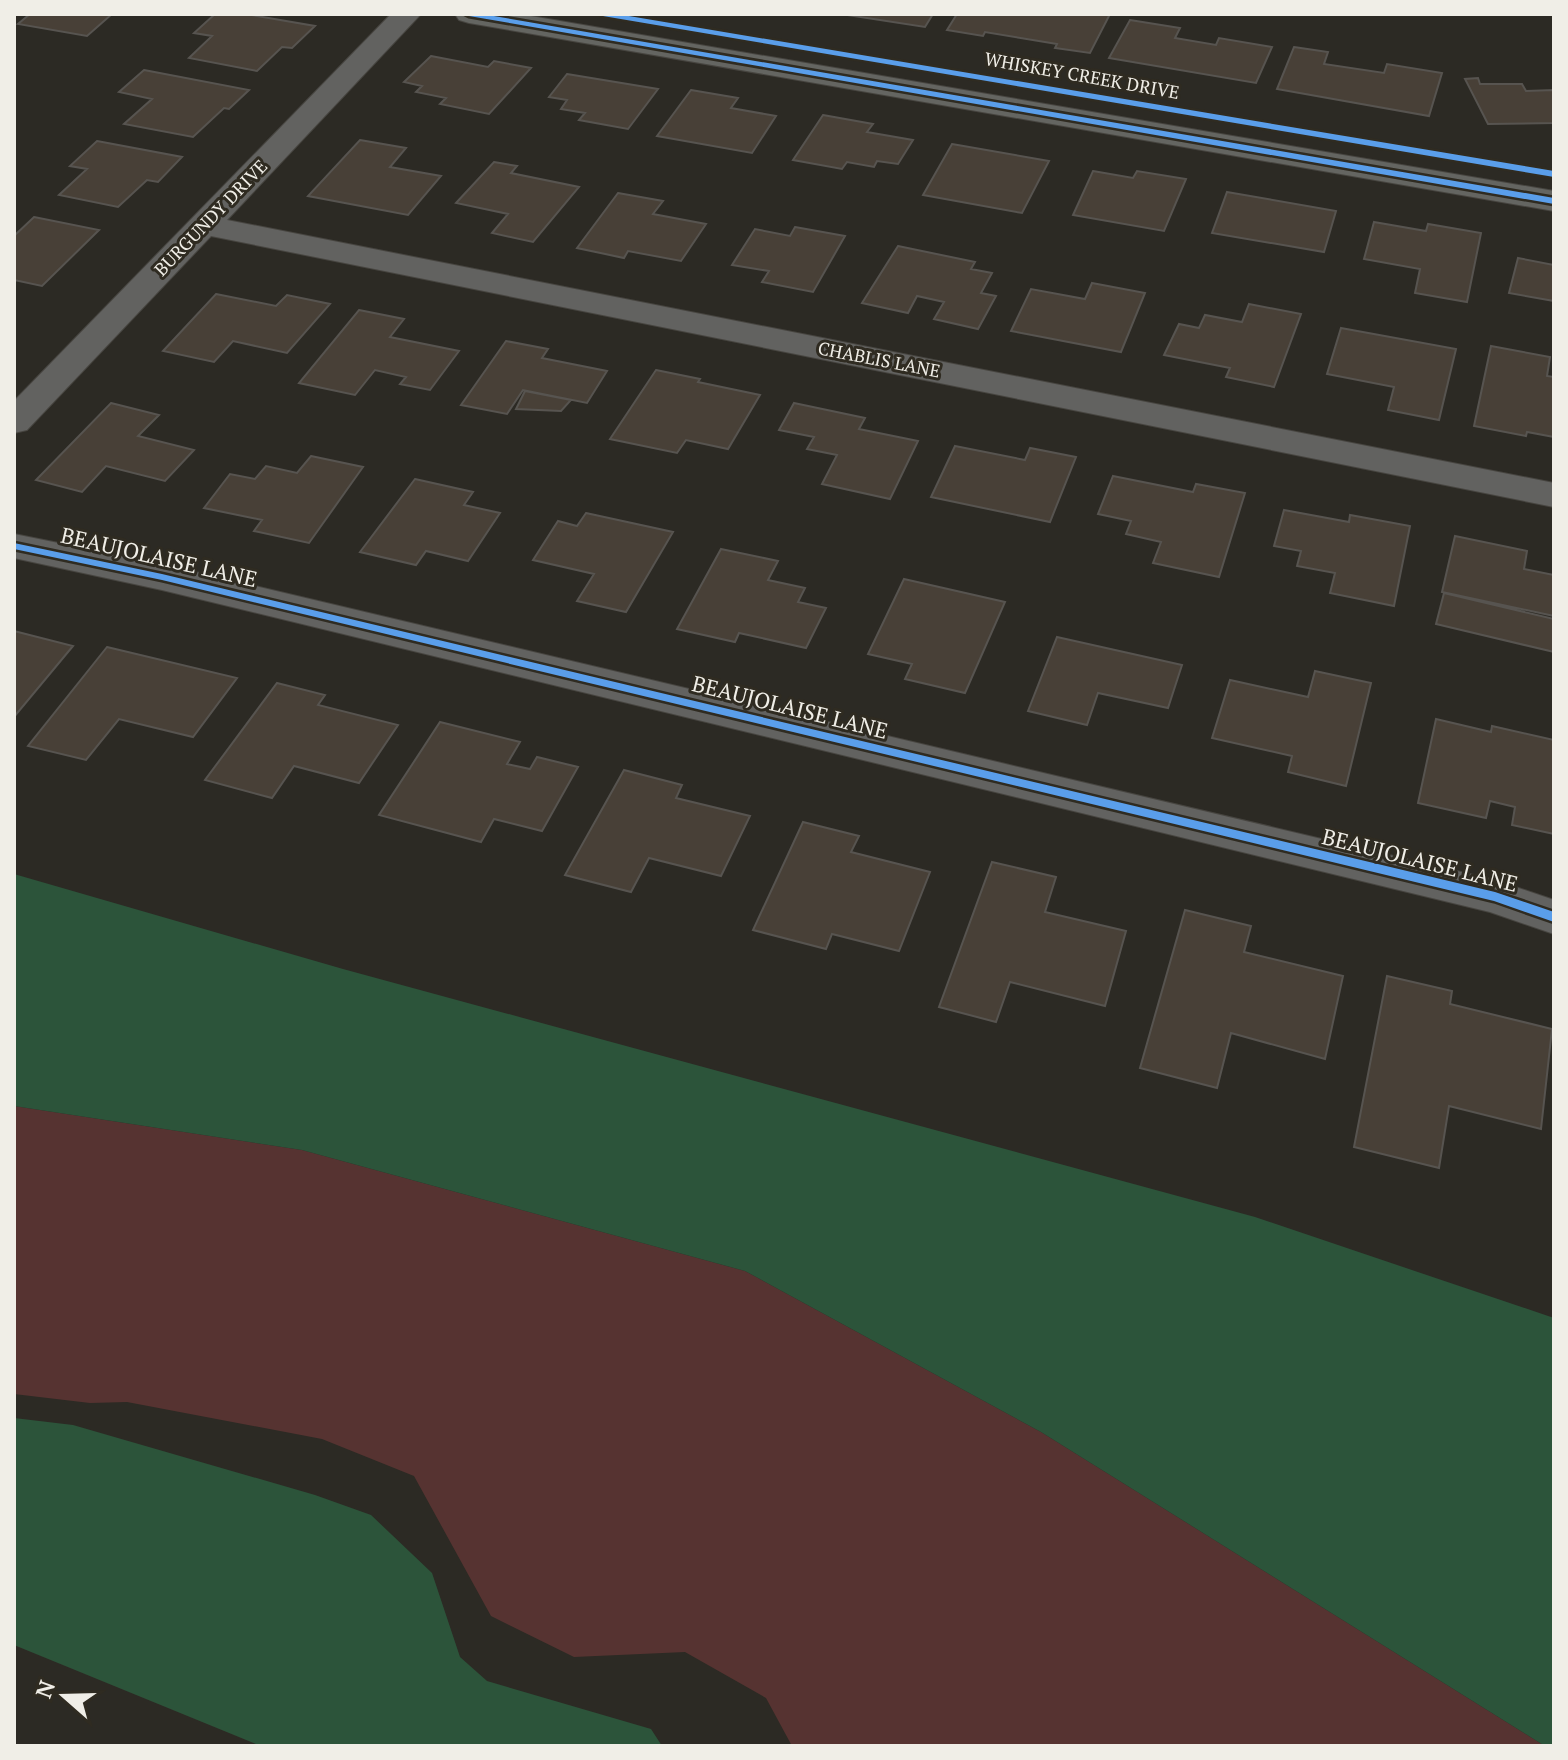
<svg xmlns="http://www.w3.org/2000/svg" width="1568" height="1760" font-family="'PT Serif',serif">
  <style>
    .green { fill: #563331 }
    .water { fill: #2c543a }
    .building { fill: #484037; stroke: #575450; stroke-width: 2 }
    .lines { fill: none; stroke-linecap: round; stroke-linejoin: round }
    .street-casing { stroke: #474540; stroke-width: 2 }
    .secondary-casing { stroke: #474540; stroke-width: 2 }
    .street { fill: #626260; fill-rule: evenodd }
    .secondary { fill: #646561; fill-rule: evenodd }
    .cycleway-casing { stroke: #2f2b21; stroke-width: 5 }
    .cycleway { fill: #5a9eea; fill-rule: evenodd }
    .labels { text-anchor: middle; stroke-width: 6; stroke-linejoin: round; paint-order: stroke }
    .far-street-label { font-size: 18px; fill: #f0eee7; stroke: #2f2b21 }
    .street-label { font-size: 22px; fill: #f0eee7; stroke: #2f2b21 }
  </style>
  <rect width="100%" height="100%" fill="#2c2a24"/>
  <path class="green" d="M14,1106L302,1150L745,1271L1041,1432L1545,1746H792L766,1698L685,1652L574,1657L491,1616L414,1476L322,1439L127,1402L90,1403L14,1394Z"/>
  <path class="water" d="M14,874L343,969L1255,1217L1554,1318V1746H1545L1041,1432L745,1271L302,1150L14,1106Z
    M14,1418L73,1425L315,1495L371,1515L432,1573L460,1657L487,1681L651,1729L662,1746H261L14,1645Z"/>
  <path class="building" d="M30,14H112L87,36L18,24Z
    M215,14H246L315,26L292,48L282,47L257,71L189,58L212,36L194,33Z
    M841,14H933L925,27Z
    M957,14L1055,15L1110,14L1090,53L1055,48L1057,44L985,32L983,36L947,30Z
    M1130,20L1180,28L1175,38L1216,45L1219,38L1272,47L1256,83L1109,58Z
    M1294,47L1328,52L1324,64L1384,73L1387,64L1442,73L1429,116L1277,89Z
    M431,56L488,67L494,61L531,68L489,114L440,104L446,98L416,92L422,86L404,82Z
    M144,70L249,90L229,109L224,108L193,137L124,124L152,99L119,92Z
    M567,74L658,89L628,129L579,120L585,113L561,109L567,100L549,97Z
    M1478,78L1480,84H1522L1526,91L1554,90V123L1488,124L1465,79Z
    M691,90L738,98L731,108L776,116L752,153L657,136Z
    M823,115L873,124L867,132L913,140L898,164L877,161L874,167L847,162L842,169L793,160Z
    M360,140L406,148L390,167L441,176L408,215L308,196Z
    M97,141L182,157L158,182L147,180L118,207L59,195L87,169L70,166Z
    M952,144L1049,161L1022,213L923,195Z
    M494,162L517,166L511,173L579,187L533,242L492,233L508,214L456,203Z
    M1093,171L1133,178L1137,171L1186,179L1164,231L1073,215Z
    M1227,192L1336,211L1324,252L1212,233Z
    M618,193L663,201L653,214L706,224L681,261L628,251L624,258L577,248Z
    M34,217L99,230L42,286L14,280V236Z
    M1374,222L1426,231L1428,224L1481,233L1467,302L1415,293L1420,269L1364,259Z
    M795,227L845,236L813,292L762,282L769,271L732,265L755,229L790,236Z
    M898,246L975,262L971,269L992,273L981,293L996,296L978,329L934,319L944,302L917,296L908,313L862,303Z
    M1518,258L1554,265V301L1509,293Z
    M1092,283L1145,293L1121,352L1011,331L1031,289L1085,299Z
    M216,294L276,306L287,295L330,304L287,353L233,341L214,362L163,351Z
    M1249,304L1301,314L1274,387L1226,377L1230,368L1164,355L1179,324L1199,328L1205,315L1242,322Z
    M359,310L404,319L390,337L459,351L430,390L400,384L406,377L375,370L355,395L299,383Z
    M1341,328L1456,349L1439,420L1388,410L1394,387L1327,374Z
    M506,341L548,349L542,358L607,371L587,403L523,390L507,414L461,405Z
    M1491,346L1550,357L1547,376L1554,377V437L1527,432L1526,436L1474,426Z
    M656,370L700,379L698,382L760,395L728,449L686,440L677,453L610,439Z
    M525,391L571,400L561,411L516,409Z
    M111,403L159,415L138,436L194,450L165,481L106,466L82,492L36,480Z
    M794,403L865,418L859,429L918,441L890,499L822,484L837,455L807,449L814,437L779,430Z
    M955,446L1025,460L1030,448L1076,457L1050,522L931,497Z
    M311,456L363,467L309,543L254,531L262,520L204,508L230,474L255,479L266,466L297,473Z
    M1113,476L1193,492L1196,484L1245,493L1219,577L1153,563L1161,542L1126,534L1131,521L1098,514Z
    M415,479L473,492L464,505L500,513L468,561L426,551L416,565L360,552Z
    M1284,510L1349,522L1350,515L1410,526L1394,606L1330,593L1335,573L1297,566L1301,551L1274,546Z
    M586,513L673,532L626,612L577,601L594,574L533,560L558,521L577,526Z
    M1455,536L1527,551L1524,569L1554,575V616L1442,592Z
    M721,549L778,561L768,580L805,588L798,602L826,608L806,648L739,633L735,642L677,629Z
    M904,579L1005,602L965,693L905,679L912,664L868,654Z
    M1444,593L1554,619V652L1436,624Z
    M14,631L73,646L14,717Z
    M1057,637L1182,665L1168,708L1098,693L1087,725L1028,711Z
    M107,647L237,678L193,737L119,719L86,760L28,746Z
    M1315,671L1371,683L1346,786L1288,772L1292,756L1212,738L1230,680L1308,697Z
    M277,683L325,695L318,705L398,725L359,783L294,766L272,798L205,780Z
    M1436,719L1491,732L1492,726L1554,740V834L1512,825L1515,807L1490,801L1486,818L1418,803Z
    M440,722L520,742L507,764L530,769L537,757L578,767L542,831L494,819L481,842L379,815Z
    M624,770L682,785L676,798L750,816L721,876L649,858L631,892L565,875Z
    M803,822L859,836L851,852L930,872L899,951L832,934L826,949L753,930Z
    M992,862L1056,877L1045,912L1126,931L1105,1006L1010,982L996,1022L939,1007Z
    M1185,910L1251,926L1244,952L1343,976L1325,1059L1231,1033L1217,1088L1140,1068Z
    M1387,976L1452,991L1450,1004L1552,1029L1541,1129L1449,1106L1439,1168L1354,1147Z"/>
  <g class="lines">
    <defs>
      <path id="street" d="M391,14H421L227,220L1554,483V507L211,236L27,430L14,433V401Z
        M14,534L162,564L1495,880L1554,900V934L1490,912L162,590L14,558Z"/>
      <path id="secondary" d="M455,14H519L1554,191V211L469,23L459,20Z"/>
    </defs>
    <use href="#street" class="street-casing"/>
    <use href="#secondary" class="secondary-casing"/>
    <use href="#street" class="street"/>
    <use href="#secondary" class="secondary"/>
    <defs>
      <path id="cycleway" d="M465,14H482L1554,198V204L469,16Z
        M599,14H617L1554,171V177L603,16Z
        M14,543L162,574L1495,892L1554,912V922L1494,901L162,580L14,549Z"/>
    </defs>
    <use href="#cycleway" class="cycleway-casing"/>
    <use href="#cycleway" class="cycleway"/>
  </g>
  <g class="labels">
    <g class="far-street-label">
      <text transform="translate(1082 76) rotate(10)" y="6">WHISKEY CREEK DRIVE</text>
      <text transform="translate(211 218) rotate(-46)" y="6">BURGUNDY DRIVE</text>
      <text transform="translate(879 360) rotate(11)" y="6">CHABLIS LANE</text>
    </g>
    <g class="street-label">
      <text transform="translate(159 557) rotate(13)" y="8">BEAUJOLAISE LANE</text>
      <text transform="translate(790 707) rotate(14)" y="8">BEAUJOLAISE LANE</text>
      <text transform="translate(1420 860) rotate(14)" y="8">BEAUJOLAISE LANE</text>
    </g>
  </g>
  <rect width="1568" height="1760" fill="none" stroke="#f0eee7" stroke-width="32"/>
  <g transform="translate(64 1696) rotate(290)" stroke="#2f2b21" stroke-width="6" paint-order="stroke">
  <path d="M0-6L14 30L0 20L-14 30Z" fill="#f0eee7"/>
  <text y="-12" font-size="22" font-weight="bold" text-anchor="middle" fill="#f0eee7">N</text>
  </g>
</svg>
